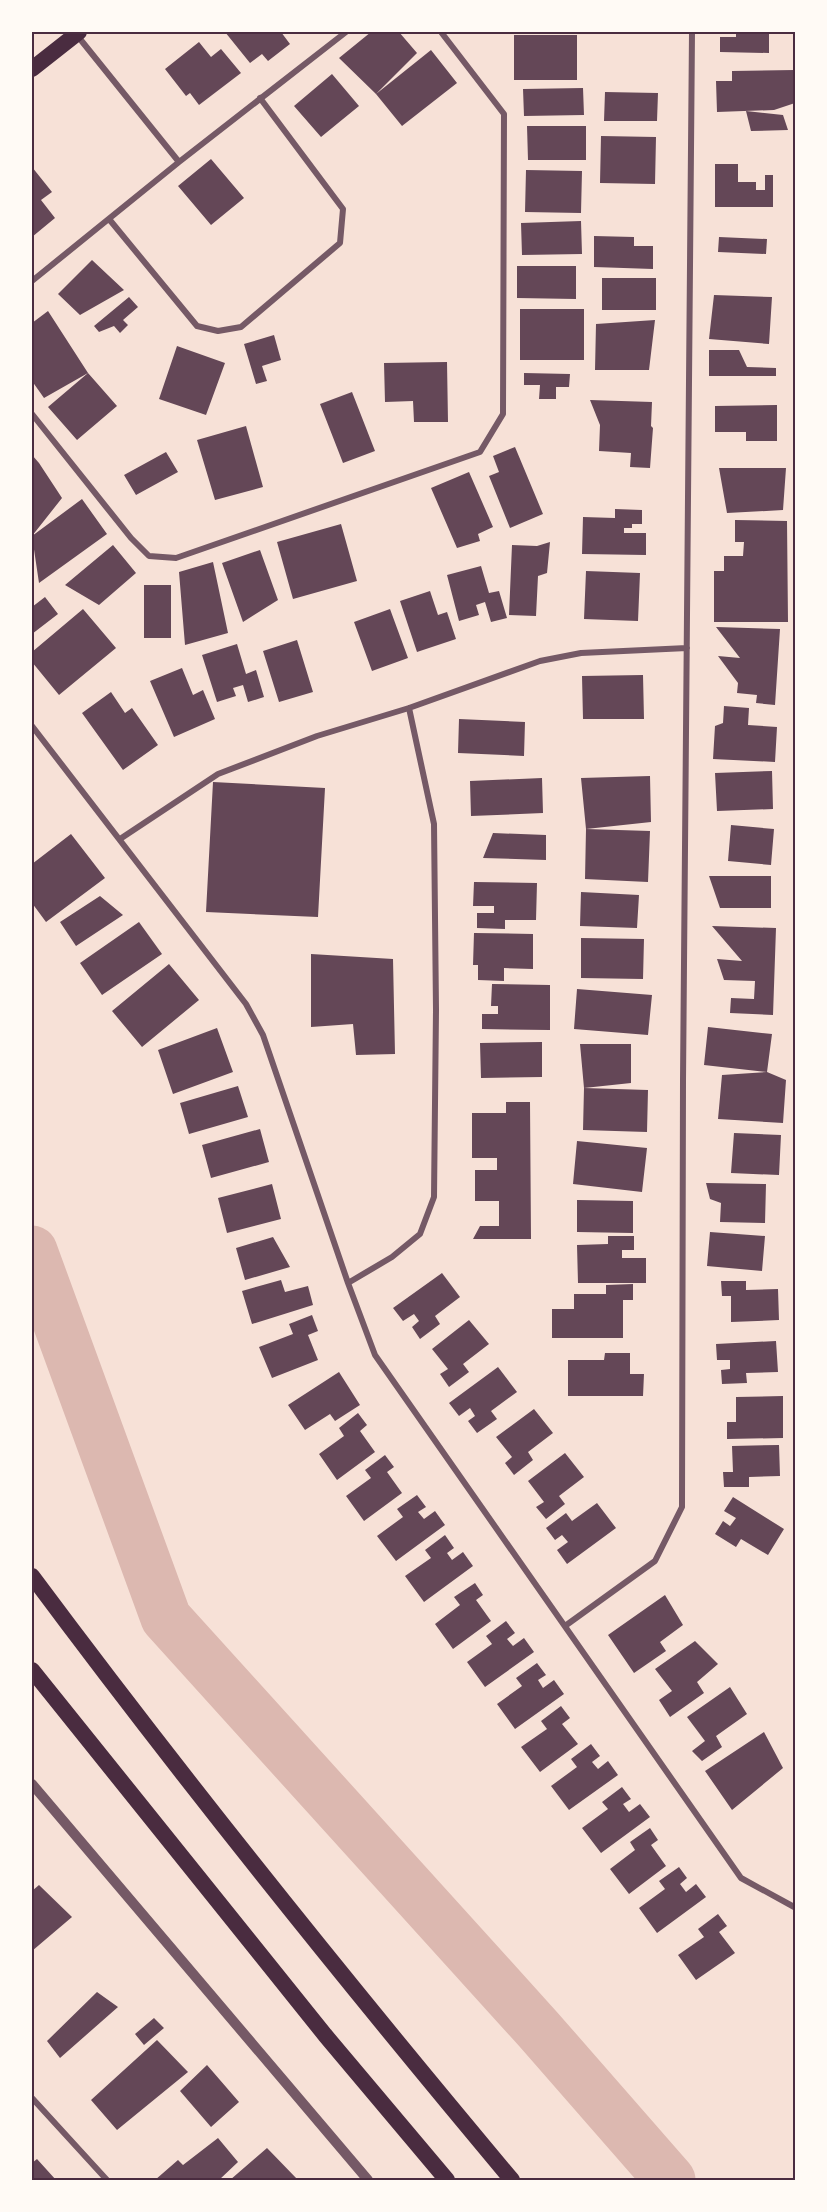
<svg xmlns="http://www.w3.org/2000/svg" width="827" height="2212" font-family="'Playfair Display',serif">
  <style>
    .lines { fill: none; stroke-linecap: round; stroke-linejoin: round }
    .river { stroke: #dcb8b0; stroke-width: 51 }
    .building { fill: #644757 }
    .minor { stroke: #755966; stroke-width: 6 }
    .tertiary { stroke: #755966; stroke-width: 10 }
    .trunk { stroke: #4a2c40; stroke-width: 16 }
    .neatline { fill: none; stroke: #4a2c40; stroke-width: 2 }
  </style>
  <rect width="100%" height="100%" fill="#f7e1d7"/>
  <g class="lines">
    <path class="river" d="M32,1251L166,1618L538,2029L670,2180"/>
  </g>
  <path class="building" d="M225,32H281L290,44L268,61L262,54L250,63Z
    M371,32H399L417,53L376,94L431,50L457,83L402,126L376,94L339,58Z
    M736,32H769V53L720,52V37H736Z
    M514,35H577V80H514Z
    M199,42L211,57L221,49L241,73L199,105L190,93L186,96L165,69Z
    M795,70V103L774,110L717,112L716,81H732V71Z
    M332,74L359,106L321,137L294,106Z
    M583,88L584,115L524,116L523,89Z
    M605,92L658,93L657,121H604Z
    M746,111L783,115L788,130L751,131Z
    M527,126H586V160H528Z
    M601,136L656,137L655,184L600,183Z
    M211,159L244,198L211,225L178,186Z
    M715,164H738V182H756V190H765V175H773V207H715Z
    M32,167L52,192L41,200L55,218L32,237Z
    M526,170L582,171L581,213L525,212Z
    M581,221L582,254L522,255L521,223Z
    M594,236L634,237V246H653V269L594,267Z
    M719,237L767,239L766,254L718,252Z
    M92,260L124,290L80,315L58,294Z
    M517,266H576V299L517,298Z
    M602,278H656V310H602Z
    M714,295L772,297L769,344L709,339Z
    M129,297L138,307L123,320L128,325L120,333L114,326L99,332L94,326Z
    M520,309H584V360H520Z
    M48,311L88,373L117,406L77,440L48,407L88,373L44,398L32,381V323Z
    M655,320L649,370H595L596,324Z
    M274,335L281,360L262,366L267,381L256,384L244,344Z
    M177,346L225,363L206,415L159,399Z
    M709,350H739L747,367L776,368V376H709Z
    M447,362L448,422H414L413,401L385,402L384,363Z
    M524,373L570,374L569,387H556V399H539L540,385H524Z
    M352,392L375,451L343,463L320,404Z
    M590,400L652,402L651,426L653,428L650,468L630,467L631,453L599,451L600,425Z
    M777,405V441H746V432H715V406Z
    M246,426L263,487L215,500L197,440Z
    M515,447L543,514L510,528L489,476L499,472L493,456Z
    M166,452L178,472L136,495L124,475Z
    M32,455L39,463L62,498L32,536Z
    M719,468H786L783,510L727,513Z
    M469,472L493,527L478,534L480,541L457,548L431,488Z
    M82,499L107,534L39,583L32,536Z
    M615,509L642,510V524H632V528H624V533H646V555L582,554L583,517L615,518Z
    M735,520L787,521L788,622H714V571H724V556H743L744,542H735Z
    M341,524L357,581L293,599L277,542Z
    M550,542L547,573L538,576L536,616L509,615L512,545L537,546Z
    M113,545L136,573L99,605L65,585Z
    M260,550L278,600L243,622L222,563Z
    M213,562L228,633L185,645L179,572Z
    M481,566L489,593L499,591L507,618L491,622L485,602L476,605L479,615L459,621L447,575Z
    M586,571L640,573L638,621L584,619Z
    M144,585H171V638H144Z
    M430,591L438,615L447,612L456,639L417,652L400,601Z
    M45,597L58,614L32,634V607Z
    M83,609L116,648L59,695L32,662V652Z
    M390,609L408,658L372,671L354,622Z
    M716,627L780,629L775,705L756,703L757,695L737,693L738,683L718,656L740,658Z
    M297,640L313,692L279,702L263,651Z
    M237,644L246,674L256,670L264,697L248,702L243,685L233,688L236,696L217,702L202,655Z
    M182,668L193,695L203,690L215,719L174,737L150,681Z
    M643,675L644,719H583L582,676Z
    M111,692L125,713L132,708L158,745L123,770L82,713Z
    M724,706L749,708L748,725L777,727L775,762L713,759L715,726L723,723Z
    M459,719L525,722L524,756L458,753Z
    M772,771L773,809L717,811L715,773Z
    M650,776L651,822L586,829L581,778Z
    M542,778L543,813L471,816L470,781Z
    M213,782L325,788L318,917L206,912Z
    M731,825L774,829L771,865L728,861Z
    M586,829L650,831L648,882L585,879Z
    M493,833L546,835V860L483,858Z
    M71,834L105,878L46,922L32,903V864Z
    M709,876H771V908H720Z
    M474,882L537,883L536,920H505V929L477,928V913H494V906H473Z
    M581,892L639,895L637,928L580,926Z
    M100,896L123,915L76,946L60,922Z
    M139,922L162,954L102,995L80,963Z
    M712,926L776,928L773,1015L730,1013L731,998L754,999L755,981L724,980L717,959L742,961Z
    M474,933L533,934V969L504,968V981L478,980V965H473Z
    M581,938L644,939L643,979L581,978Z
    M311,954L393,959L395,1054L356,1055L353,1024L311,1027Z
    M169,964L199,1000L142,1047L112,1011Z
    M492,984L550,985V1030L482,1029V1014H498V1006H491Z
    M577,989L652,995L648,1035L574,1029Z
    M708,1027L772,1034L767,1072L786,1080L783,1123L718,1119L722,1075L767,1072L704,1065Z
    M217,1028L233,1072L173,1094L158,1050Z
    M542,1042V1077L481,1078L480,1043Z
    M580,1044H631V1083L584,1088Z
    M238,1086L248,1117L189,1134L180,1103Z
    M584,1088L648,1090L647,1132L583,1130Z
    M506,1102H530L531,1239H473L480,1226H499V1201H475V1170H497V1158H472V1113H506Z
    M260,1129L269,1162L211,1178L202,1145Z
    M734,1133L781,1135L779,1175L731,1173Z
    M577,1141L647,1148L642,1192L573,1184Z
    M706,1183L766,1184L765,1223L720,1222L721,1203L710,1199Z
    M272,1184L281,1219L227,1233L218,1198Z
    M577,1200L633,1201V1233L577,1232Z
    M710,1232L765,1236L762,1271L707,1266Z
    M608,1236H634V1250H622V1258H646V1283H578L577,1245L608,1244Z
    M273,1237L290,1267L245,1280L236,1248Z
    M442,1273L460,1297L435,1316L440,1324L420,1339L412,1327L419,1321L414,1314L403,1321L393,1308Z
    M281,1280L285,1292L308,1286L313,1305L252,1324L242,1291Z
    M721,1281H746V1290L778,1289L779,1320L731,1322V1296H722Z
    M633,1284V1300H623V1338H552V1309H574V1294H606V1285Z
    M312,1315L318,1331L308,1335L318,1360L272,1378L259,1347L293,1334L289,1324Z
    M469,1320L489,1344L463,1364L469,1372L449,1387L440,1374L448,1369L432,1349Z
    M776,1341L778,1372L746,1373L747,1383L722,1384L721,1370L730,1369V1360H717L716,1344Z
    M605,1353H630V1374H644L643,1396H568V1360H604Z
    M498,1367L517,1392L491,1411L497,1419L477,1433L468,1421L475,1416L470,1408L459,1416L449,1403Z
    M339,1372L360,1405L335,1421L330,1414L305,1430L288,1405Z
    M783,1396V1438L727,1439V1422H736V1397Z
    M534,1409L553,1433L528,1452L533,1460L514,1475L505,1463L512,1457L496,1437Z
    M358,1413L367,1425L360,1431L375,1452L337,1480L319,1454L344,1436L339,1428Z
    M779,1445L780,1476L749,1477V1487H724L723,1472H733L732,1446Z
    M565,1453L584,1477L559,1496L565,1504L546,1519L536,1507L544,1502L528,1481Z
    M385,1455L394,1467L387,1472L402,1493L364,1521L346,1496L371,1478L365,1470Z
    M417,1495L426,1507L418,1512L424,1519L435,1511L445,1525L396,1561L377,1536L403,1517L397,1509Z
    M733,1497L784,1529L768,1555L741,1539L736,1547L715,1534L723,1521L730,1526L736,1518L724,1511Z
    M597,1503L616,1528L567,1564L557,1550L568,1542L562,1535L555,1540L546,1528L566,1513L572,1521Z
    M445,1535L454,1548L447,1553L452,1560L463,1552L473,1566L424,1602L405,1576L431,1558L425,1550Z
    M475,1583L483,1595L476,1600L491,1621L453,1649L435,1624L460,1605L454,1597Z
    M665,1595L683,1625L660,1642L666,1651L634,1673L608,1635Z
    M506,1621L515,1633L507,1639L513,1646L524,1638L534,1652L485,1687L467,1662L492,1644L486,1636Z
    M695,1641L718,1664L697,1682L704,1693L670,1717L659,1700L672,1691L655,1669Z
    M537,1663L546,1675L538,1680L543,1688L554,1680L564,1694L515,1729L497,1704L522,1686L516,1678Z
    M730,1687L747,1714L716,1736L722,1747L702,1761L692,1751L705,1741L687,1717Z
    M561,1706L570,1718L562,1724L578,1744L540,1772L521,1747L547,1729L541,1721Z
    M764,1732L783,1768L732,1810L705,1771Z
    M591,1744L600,1756L592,1762L598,1769L608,1761L618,1775L569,1810L551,1786L577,1767L571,1759Z
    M622,1787L631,1799L623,1804L629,1812L640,1804L650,1817L601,1853L582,1828L608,1809L602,1802Z
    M650,1828L658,1840L651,1845L666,1866L629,1894L610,1869L635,1850L630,1842Z
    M679,1867L687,1878L680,1884L686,1892L696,1884L706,1897L657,1933L639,1908L665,1889L659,1881Z
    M39,1885L72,1917L32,1951V1891Z
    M718,1914L727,1926L719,1932L735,1953L696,1980L678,1955L704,1937L698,1929Z
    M97,1992L118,2007L60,2058L47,2041Z
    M154,2018L164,2028L144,2045L135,2034Z
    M157,2040L188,2072L117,2130L91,2100Z
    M207,2065L239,2102L211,2127L180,2091Z
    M218,2138L238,2162L219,2180H155L178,2160L183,2165Z
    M267,2148L298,2180H230Z
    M37,2159L56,2180H32V2163Z"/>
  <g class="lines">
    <path class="minor" d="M76,34L179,162
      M109,219L197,326L218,331L241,327L340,243L343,209L260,98
      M32,281L179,162L346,32
      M32,414L131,538L149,556L176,558L480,452L503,414L504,114L441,32
      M32,726L246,1004L263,1035L348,1283L375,1355L741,1878L796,1908
      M120,839L218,774L317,736L409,708L540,661L581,653L687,648
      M348,1283L392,1257L420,1234L434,1197L436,1010L434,824L409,708
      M565,1626L655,1561L682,1507L683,1081L692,32
      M32,2098L107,2180"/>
    <path class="tertiary" d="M32,1784L368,2180"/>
    <path class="trunk" d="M32,69L79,32
      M32,1576C186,1783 347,1983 512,2180
      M32,1670L325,2035L447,2180"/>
  </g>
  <rect width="827" height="2212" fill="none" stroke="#fffaf5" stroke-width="66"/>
  <rect x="33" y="33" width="761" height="2146" class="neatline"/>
</svg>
